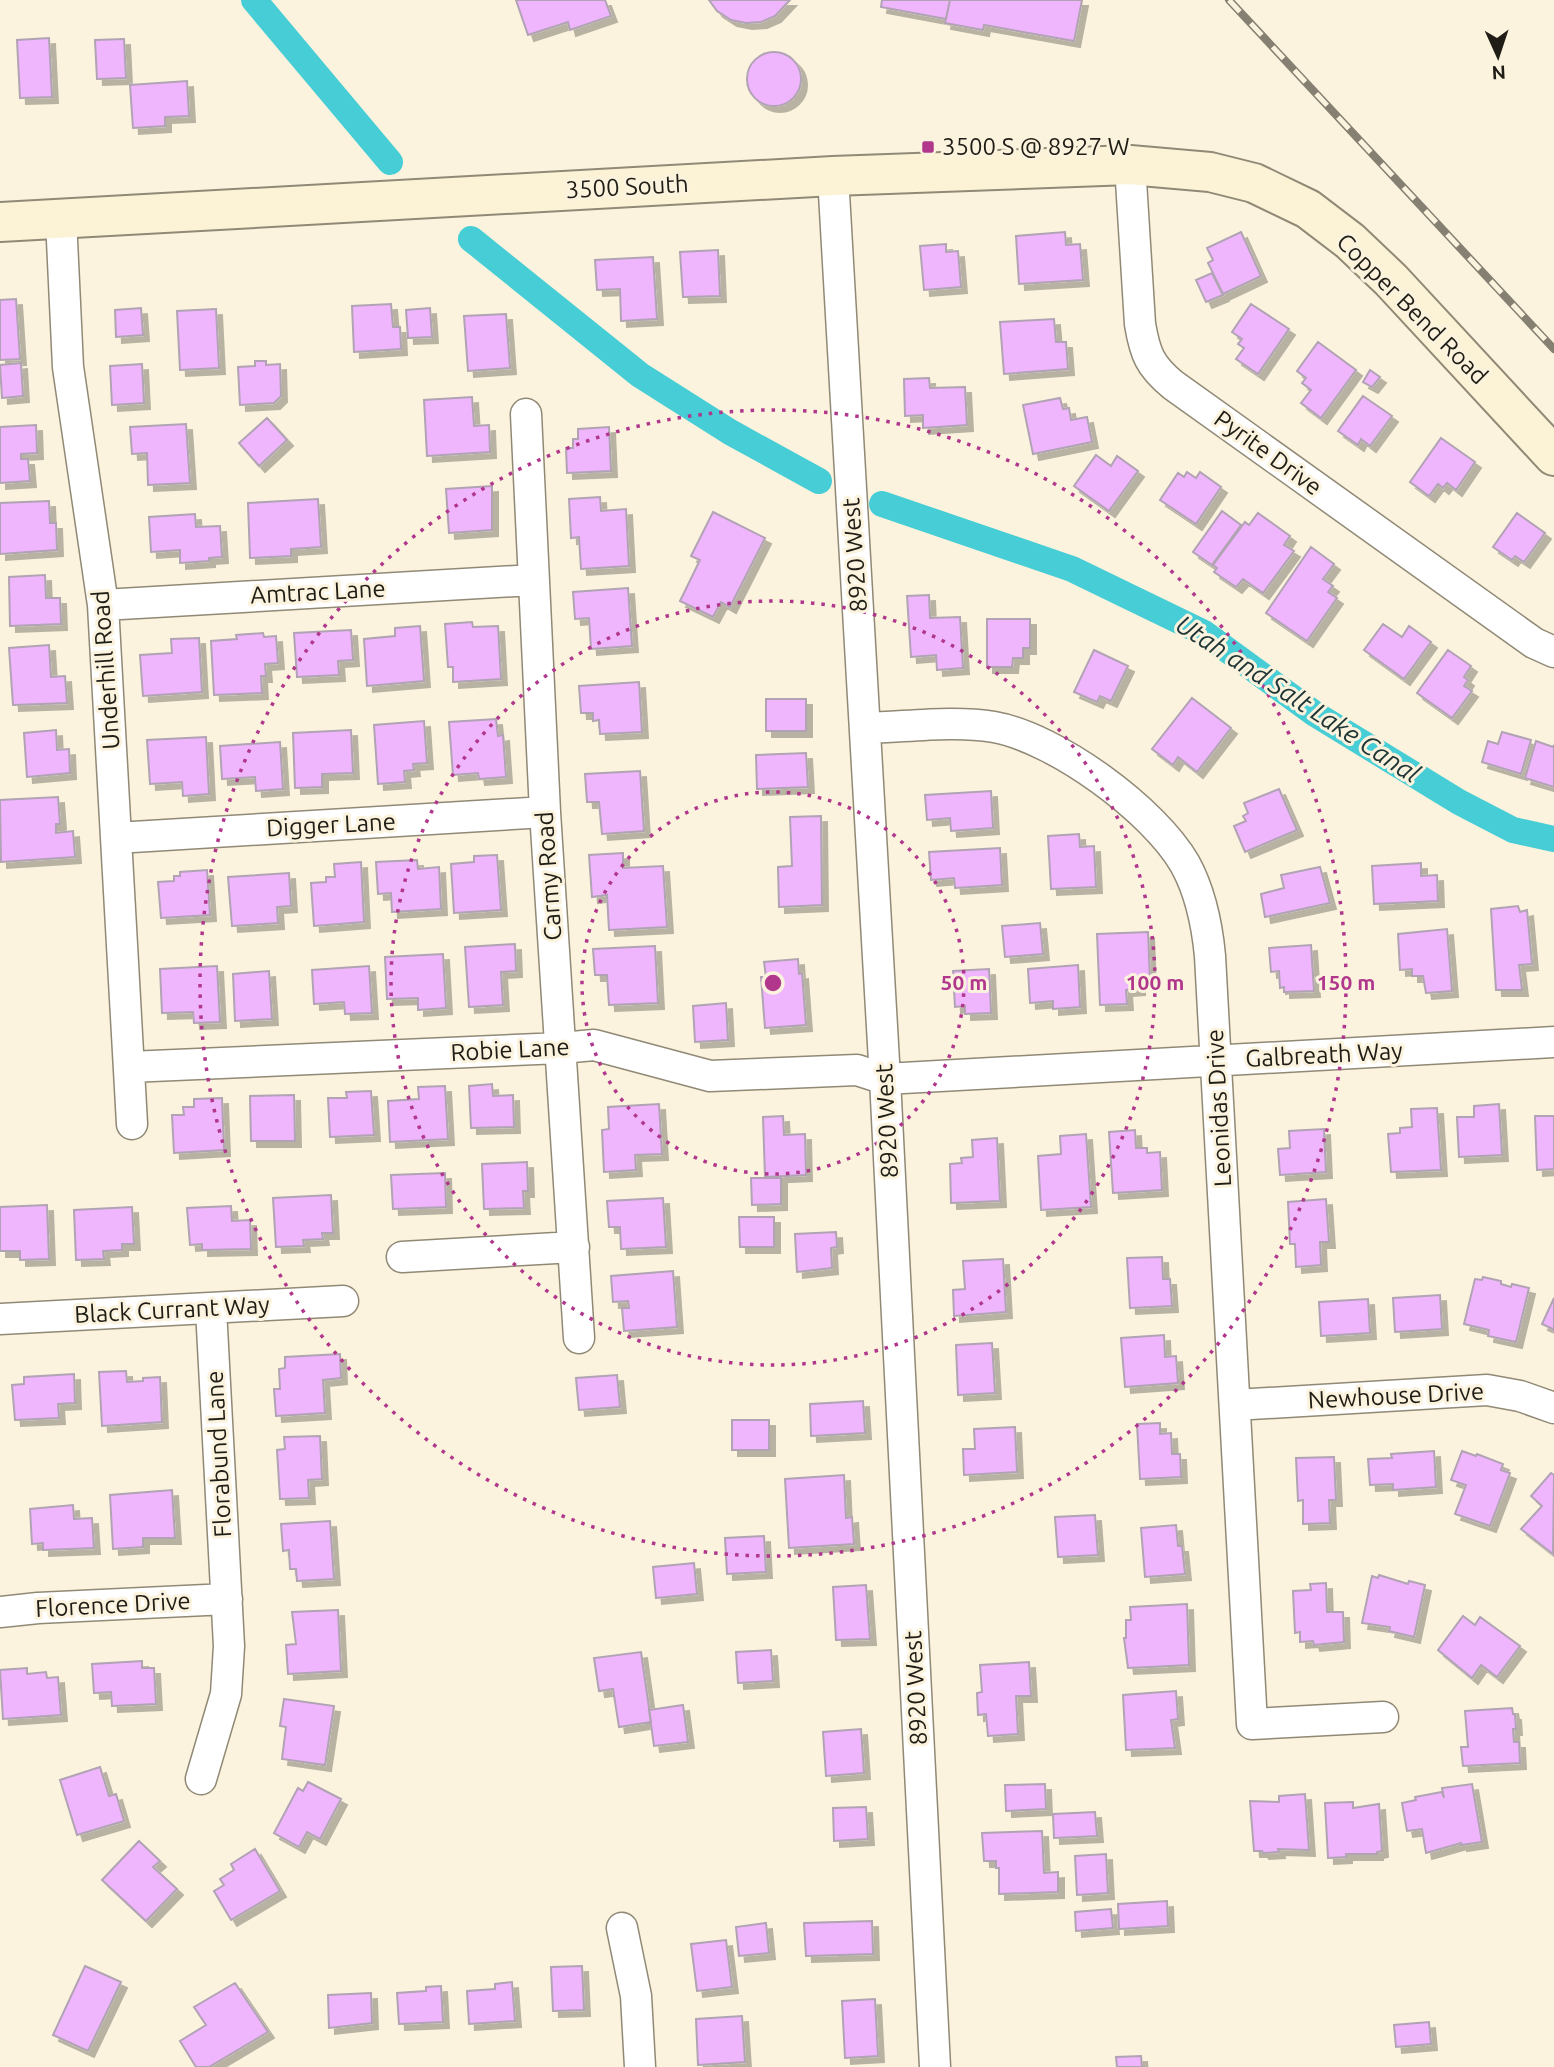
<svg xmlns="http://www.w3.org/2000/svg" width="1554" height="2067" font-family="Ubuntu,sans-serif">
  <style>
    .lines { fill: none; stroke-linecap: round; stroke-linejoin: round }
    .canal { stroke: #47cdd5; stroke-width: 26 }
    .building { fill: #f0b6fd; stroke: #b1a3b4; stroke-width: 2; filter: url(#shadow) }
    .street-casing { stroke: #908976; stroke-width: 33 }
    .secondary-casing { stroke: #908976; stroke-width: 42 }
    .street { stroke: #fff; stroke-width: 30 }
    .secondary { stroke: #fcf2d6; stroke-width: 38 }
    .rail-casing { stroke: #858072; stroke-width: 8 }
    .rail { stroke: #fbf3de; stroke-width: 5; stroke-dasharray: 16; stroke-linecap: butt }
    .ring { fill: none; stroke: #b0378c; stroke-width: 3.5; stroke-dasharray: 3.5 7 }
    .poi-dot { fill: #b0378c; stroke: #fbf3de; stroke-width: 2.5 }
    .labels { text-anchor: middle; stroke-width: 6; stroke-linejoin: round; paint-order: stroke }
    .poi-label { font-size: 24px; fill: #1f1d15; stroke: #fbf3de; text-anchor: start }
    .street-label { font-size: 24px; fill: #1f1d15; stroke: #fbf3de }
    .water-label { font-size: 26px; font-style: italic; fill: #1e3536; stroke: #fbf3de }
    .centre { fill: #b0378c; stroke: #fbf3de; stroke-width: 3.5 }
    .ring-label { font-size: 21px; text-anchor: middle; font-weight: bold; fill: #b0378c; stroke: #fbf3de; stroke-width: 6; stroke-linejoin: round; paint-order: stroke }
  </style>
  <defs>
    <filter id="shadow"><feDropShadow dx="6" dy="6" stdDeviation="0" flood-color="#0004"/></filter>
  </defs>
  <rect width="100%" height="100%" fill="#fbf3de"/>
  <g class="lines">
    <path class="canal" d="M254,0L390,162
      M471,239L640,375L730,432L819,481
      M882,504L1072,569L1204,633L1315,714L1459,802L1513,830L1554,839"/>
  </g>
  <path class="building" d="M516,0H605L611,16L570,30L568,22L528,35Z
    M709,0H790L775,16L761,22L746,23L731,20L717,11Z
    M882,0H950L946,19L881,7Z
    M950,0H1082L1074,41L984,25L983,30L945,23Z
    M49,38L52,97L20,98L17,40Z
    M124,39L126,78L97,79L95,40Z
    M747 79a27 27 0 1 1 54 0a27 27 0 1 1-54 0Z
    M187,81L189,116L165,117V126L133,128L130,85Z
    M1065,232L1066,245L1080,244L1083,280L1019,284L1016,236Z
    M1241,232L1261,276L1223,294L1208,263L1213,260L1207,248Z
    M946,244V252L958,251L961,287L924,290L920,246Z
    M718,250L720,296L683,297L680,252Z
    M653,257L657,319L621,321L620,289L597,290L595,260Z
    M1212,273L1223,295L1206,302L1196,280Z
    M16,299L20,359L0,360V300Z
    M391,304L393,327H400L401,349L354,352L352,306Z
    M1251,304L1289,329L1258,374L1236,359L1244,348L1238,344L1242,339L1232,332Z
    M141,308L143,335L116,337L115,310Z
    M430,308L432,337L408,338L406,310Z
    M216,309L219,368L180,370L177,311Z
    M506,314L510,368L468,371L464,316Z
    M1054,319L1056,342H1066L1068,369L1004,374L1000,322Z
    M1318,342L1356,370L1321,418L1301,403L1311,390L1302,383L1306,378L1297,371Z
    M255,361H266V365L280,364L281,396L274,403L240,405L238,367L255,366Z
    M21,363L23,396L2,398L0,365Z
    M142,364L144,403L112,405L110,366Z
    M1370,370L1380,377L1372,387L1363,382Z
    M929,378L930,388L965,387L967,425L923,428V415L905,416L904,379Z
    M1363,396L1392,416L1370,446L1361,439L1358,445L1338,431Z
    M472,397L474,426L489,425L490,452L427,456L424,400Z
    M1060,398L1063,409L1069,408L1071,420L1087,417L1092,442L1033,454L1023,405Z
    M267,418L287,440L259,466L239,443Z
    M186,424L190,483L148,485L147,453L132,454L130,427Z
    M36,425L37,453L21,454V459H28L30,481L0,483V427Z
    M609,427L611,471L567,473L566,448H573V439H578V429Z
    M1441,438L1475,462L1456,490L1447,483L1443,488L1438,484L1429,496L1410,482Z
    M1096,455L1111,466L1117,456L1138,471L1109,511L1074,486Z
    M1187,472L1196,478L1200,472L1221,487L1196,524L1160,500L1178,473L1184,477Z
    M492,486V530L449,533L446,489Z
    M600,497L601,511L626,509L629,566L581,569L579,537L571,538L569,499Z
    M318,499L321,547L291,549V556L250,558L248,503Z
    M49,501L50,523H56L57,550L0,554V503Z
    M1222,511L1241,525L1212,565L1193,552Z
    M713,512L765,538L730,607L721,602L713,617L680,601L700,560L691,556Z
    M1258,513L1290,536L1284,545L1294,551L1263,593L1243,579L1236,587L1214,572L1217,568L1213,565L1245,522L1249,525Z
    M1517,513L1545,533L1524,562L1515,556L1512,560L1493,547Z
    M195,514L196,527L220,526L222,557L209,558V561L180,563V550L151,552L149,517Z
    M1311,547L1334,564L1323,579L1333,586L1328,592L1337,598L1307,641L1266,613Z
    M45,575L46,598H60L61,624L10,626L9,577Z
    M628,588L632,646L591,649L589,618L575,619L573,592Z
    M929,595L930,618L960,617L963,668L937,670L936,655L911,657L907,596Z
    M987,619H1030V648H1023V658H1013L1012,667H987Z
    M472,622L473,627L498,626L501,679L453,682V667H448L445,624Z
    M1383,624L1402,637L1409,626L1431,642L1404,679L1364,650Z
    M420,626L424,681L367,686L364,639L395,636V628Z
    M351,630L353,660L338,661L339,675L297,677L294,633Z
    M263,633L264,637L276,636L278,663L265,664L266,676H261L262,693L214,695L211,641L237,639L236,635Z
    M199,638L202,692L143,696L140,655L172,653L171,639Z
    M49,645L51,677L65,676L67,703L13,705L9,648Z
    M1094,650L1128,666L1111,701L1100,696L1097,702L1074,692Z
    M1448,650L1471,666L1464,677L1468,680L1464,686L1472,691L1452,718L1417,693Z
    M639,682L642,732L600,734L599,720L593,721V713H581L579,686Z
    M1192,698L1231,728L1197,772L1178,757L1173,765L1152,749Z
    M766,699H806V731H766Z
    M496,719L498,736L503,735L506,777L479,779L478,773L453,775L449,722Z
    M424,721L427,763L413,764L414,770L404,771L405,782L378,784L374,725Z
    M56,730L57,750L69,749L70,773L27,777L24,733Z
    M351,730L353,773L322,774V787L295,788L293,733Z
    M1502,732L1531,740L1521,774L1482,762L1488,741L1498,744Z
    M206,737L209,794L183,796L182,782L150,784L147,740Z
    M1536,741L1553,747L1554,745V787L1525,778Z
    M280,742L283,789L256,791L255,777L222,779L220,746Z
    M806,753L808,787L757,789L756,755Z
    M640,771L644,831L602,834L599,802H587L585,774Z
    M1279,789L1297,830L1245,852L1234,826L1246,821L1243,816L1248,813L1244,803Z
    M991,791L993,828L951,831L950,818L927,820L925,795Z
    M58,797L60,824H56V833L73,831L75,857L1,862L0,800Z
    M821,816L822,905L779,907L778,867L792,866L790,817Z
    M1079,834L1080,847L1094,846L1096,887L1051,889L1048,836Z
    M1000,848L1002,885L955,888L954,878L931,880L929,852Z
    M623,853V868L663,866L667,927L609,930L607,895L592,897L589,855Z
    M497,855L501,910L454,913L451,864L474,862V856Z
    M417,860L418,869L439,867L441,909L392,912L391,893L378,894L376,862Z
    M361,862L364,922L314,926L311,883L326,882V877H335L334,864Z
    M1421,863V876L1437,875L1438,901L1374,904L1372,866Z
    M1320,867L1330,903L1265,917L1261,894L1284,888L1281,875Z
    M207,870L210,915L161,918L158,882L174,881V876H180V872Z
    M289,873L291,906L277,907L278,923L232,926L228,877Z
    M1518,906L1520,912L1527,910L1532,964L1519,965L1522,990H1496L1491,909Z
    M1040,923L1043,954L1005,957L1002,926Z
    M1447,929L1452,991L1426,993L1423,976H1412V969L1400,970L1398,934Z
    M1148,932L1150,981H1139V989L1126,990L1127,1004L1100,1005L1097,934Z
    M515,944L516,971L501,972L503,1005L469,1007L465,947Z
    M1311,945L1314,991L1284,992V987L1280,988L1279,971L1271,972L1269,948Z
    M655,946L658,1003L609,1005L607,975H595L593,949Z
    M443,954L446,1008L418,1010V998L387,999L385,957Z
    M798,959L799,974L802,973L806,1025L765,1028L761,977H766L764,962Z
    M1078,965L1080,1007L1053,1009V1001L1030,1003L1028,969Z
    M217,966L220,1022L194,1023L193,1012L162,1013L160,969Z
    M369,966L372,1013L345,1014L344,1002L314,1004L312,970Z
    M989,969L991,1013L965,1014V1006L955,1007L953,971Z
    M269,971L272,1019L235,1021L233,974Z
    M726,1003L728,1040L695,1042L693,1006Z
    M492,1084L493,1096L513,1095L514,1127L471,1128L469,1086Z
    M445,1086L448,1139L390,1142L388,1101L419,1099L418,1087Z
    M371,1091L374,1135L330,1137L328,1098H347L346,1092Z
    M294,1095L295,1141H251L250,1096Z
    M222,1098L224,1150L174,1153L172,1115H184L183,1107H194V1099Z
    M659,1104L662,1154L635,1155L636,1170L604,1172L602,1130L609,1129L608,1107Z
    M1499,1104L1502,1155L1459,1157L1457,1117H1474V1106Z
    M1437,1108L1441,1170L1391,1172L1388,1134L1400,1133V1128L1412,1127L1411,1109Z
    M783,1116L784,1135L805,1134L806,1175L765,1177L763,1117Z
    M1535,1116H1554V1169L1537,1170Z
    M1324,1129L1326,1172L1280,1175L1278,1149L1290,1148L1289,1131Z
    M1135,1130L1136,1148H1147V1153L1160,1152L1162,1190L1113,1193L1109,1132Z
    M1086,1134L1091,1207L1041,1210L1038,1156L1061,1154L1060,1136Z
    M997,1138L1000,1201L951,1203L950,1164L962,1163L961,1158L973,1157L972,1140Z
    M527,1162L528,1191H523L524,1208L484,1209L482,1164Z
    M445,1173L446,1207L393,1209L391,1175Z
    M751,1178H781V1204L752,1205Z
    M331,1195L333,1233H322L323,1239L303,1240L304,1246L276,1247L273,1198Z
    M663,1198L666,1247L621,1249L620,1227H609L607,1201Z
    M1326,1199L1329,1242H1320L1321,1265L1296,1267L1295,1244H1290L1288,1202Z
    M47,1205L49,1259L20,1260V1251H0V1207Z
    M231,1206L232,1221L250,1220L251,1249L202,1250V1244L190,1245L187,1208Z
    M132,1207L134,1244H122V1250L103,1251L104,1259L76,1260L74,1210Z
    M739,1217H774V1247H740Z
    M836,1232L837,1247L831,1248L832,1268L797,1272L795,1234Z
    M1162,1257L1163,1279H1170L1172,1306L1130,1308L1127,1258Z
    M1003,1259L1006,1312L954,1316L953,1290L965,1289L963,1261Z
    M673,1271L677,1327L624,1331L622,1308H629L628,1301L613,1302L611,1276Z
    M1483,1277L1501,1281V1284L1511,1287L1512,1284L1529,1288L1516,1342L1488,1336L1489,1330L1464,1324L1475,1279L1482,1280Z
    M1440,1295L1442,1329L1395,1332L1393,1298Z
    M1554,1298V1332L1553,1329L1542,1324Z
    M1368,1299L1370,1333L1321,1336L1319,1302Z
    M1164,1335L1165,1357L1176,1356L1178,1383L1125,1387L1121,1338Z
    M992,1343L995,1393L958,1395L956,1345Z
    M340,1354L341,1378L323,1380L325,1413L276,1416L274,1389H280L279,1369L285,1368V1357Z
    M126,1371L127,1382L143,1381V1378L160,1377L162,1422L102,1426L99,1372Z
    M74,1374L75,1403L58,1404L59,1418L15,1420L12,1385L24,1384V1377Z
    M617,1375L620,1407L579,1410L576,1378Z
    M863,1401L865,1433L811,1436L810,1404Z
    M732,1420H769V1450H732Z
    M1160,1423V1434L1171,1433L1172,1454H1180L1181,1477L1140,1479L1137,1424Z
    M1015,1427L1017,1472L964,1475L963,1449H975L974,1429Z
    M320,1436L322,1479L308,1480L309,1498L280,1499L277,1450L285,1449L284,1437Z
    M1434,1451L1436,1487L1393,1490V1484L1370,1485L1368,1459L1392,1458L1391,1454Z
    M1462,1451L1476,1456L1477,1454L1503,1464L1501,1470L1510,1473L1490,1526L1455,1514L1466,1485L1451,1480Z
    M1334,1457L1336,1500H1329L1330,1523L1303,1524V1500L1298,1501L1296,1458Z
    M1551,1473L1554,1475L1553,1554L1521,1529L1542,1506L1531,1496Z
    M844,1475L846,1518L852,1517L854,1544L789,1548L785,1479Z
    M172,1490L175,1538H143V1547L113,1549L110,1495Z
    M73,1505L74,1519L92,1518L94,1548L43,1550V1543L32,1544L30,1509Z
    M1095,1515L1098,1555L1058,1557L1055,1517Z
    M330,1521L334,1579L297,1581L296,1569H290L289,1550L283,1551L281,1524Z
    M1176,1525L1178,1546H1182L1185,1574L1145,1577L1141,1528Z
    M764,1536L766,1572L727,1574L725,1538Z
    M694,1563L697,1594L656,1598L653,1567Z
    M1379,1575L1408,1584L1409,1581L1425,1585L1414,1637L1389,1631L1390,1627L1362,1623L1372,1576L1378,1578Z
    M1326,1583L1327,1612H1343L1344,1642L1314,1645L1313,1641L1300,1642V1632L1295,1633L1293,1591L1311,1590L1310,1584Z
    M866,1585L870,1639L836,1640L833,1587Z
    M1187,1604L1189,1665L1128,1668L1124,1638H1126V1620H1131L1130,1607Z
    M338,1610L341,1671L288,1674L286,1645L296,1644L292,1612Z
    M1463,1616L1475,1625L1480,1617L1520,1646L1497,1677L1481,1665L1472,1678L1438,1650Z
    M771,1650L773,1681L738,1683L736,1652Z
    M641,1652L651,1722L619,1727L613,1689L599,1691L594,1658Z
    M142,1661V1668H154L156,1704L112,1706L111,1692L94,1693L92,1664Z
    M1029,1662L1031,1696H1016L1018,1734L988,1736L986,1714L978,1715L977,1693L982,1692L980,1665Z
    M27,1668V1674L46,1672L47,1678L58,1677L61,1715L3,1719L0,1670Z
    M1176,1691L1178,1719L1171,1720L1175,1748L1126,1750L1123,1695Z
    M284,1699L334,1706L325,1765L282,1759L286,1727L280,1726Z
    M683,1705L688,1742L654,1746L649,1710Z
    M1512,1708L1513,1714H1515L1516,1729H1513L1514,1742H1519L1520,1763L1463,1766L1461,1747H1468L1465,1711Z
    M861,1729L864,1773L826,1776L823,1732Z
    M100,1767L109,1796L116,1794L124,1821L77,1835L60,1780Z
    M308,1782L341,1799L320,1839L307,1832L299,1847L274,1833L298,1788L303,1791Z
    M1045,1784L1046,1809L1006,1811L1005,1785Z
    M1472,1784L1482,1842L1461,1845V1843L1426,1853L1422,1829L1407,1831L1402,1803L1416,1800L1415,1797L1442,1792L1444,1798L1442,1788Z
    M1305,1794L1309,1850L1278,1849L1279,1852L1263,1853L1262,1851H1254L1250,1801L1279,1802V1796Z
    M1353,1802V1808L1379,1804L1382,1851L1377,1852V1854H1346V1857L1328,1858L1325,1803Z
    M866,1807L868,1839L834,1841L833,1808Z
    M1095,1812L1097,1836L1054,1838L1053,1814Z
    M1042,1831L1044,1873L1058,1872V1892L999,1894V1868H996V1861H984L982,1833Z
    M139,1841L160,1861L153,1867L177,1889L146,1921L102,1880Z
    M255,1849L280,1891L231,1920L214,1891L224,1885L220,1879L234,1870L231,1864Z
    M1106,1854L1108,1893L1077,1895L1075,1856Z
    M1167,1901L1168,1926L1119,1929L1118,1904Z
    M1111,1909L1113,1928L1076,1931L1075,1912Z
    M872,1921L873,1954L806,1956L804,1923Z
    M766,1923L769,1953L739,1956L736,1927Z
    M726,1940L732,1987L697,1991L691,1944Z
    M85,1966L121,1982L88,2051L53,2035Z
    M582,1966L584,2010L553,2011L551,1967Z
    M512,1982L515,2021L469,2024L467,1991L495,1989V1984Z
    M235,1983L268,2032L209,2067H196L180,2041L206,2025L194,2007Z
    M441,1986L443,2022L399,2024L397,1993L426,1991V1987Z
    M371,1993L372,2023L329,2028L328,1995Z
    M875,1999L878,2056L845,2058L842,2001Z
    M742,2016L745,2062L698,2065L696,2019Z
    M1429,2022L1431,2044L1396,2047L1394,2025Z
    M1141,2056L1142,2067H1117L1116,2057Z"/>
  <g class="lines">
    <defs>
      <path id="street" d="M1130,165L1140,324C1145,354 1150,366 1173,385L1534,643L1554,652
        M833,176L885,1079L935,2067
        M61,219L68,367L103,605L132,1124
        M526,414L545,812L579,1338
        M103,605L533,580
        M866,728C907,727 953,720 994,727C1056,738 1154,810 1185,864C1201,893 1207,924 1210,956L1252,1724L1383,1717
        M116,838L545,812
        M129,1067L561,1048L594,1045L710,1076L857,1070L885,1079L1554,1042
        M402,1257L574,1247
        M0,1319L343,1301
        M1235,1405L1487,1390L1520,1396L1554,1408
        M0,1612L38,1608L227,1599
        M201,1779L226,1694L229,1646L211,1309
        M622,1928L636,1996L640,2067"/>
      <path id="secondary" d="M0,222L833,176L1130,165L1210,172L1254,183L1308,209L1350,241L1391,280L1554,456"/>
    </defs>
    <use href="#street" class="street-casing"/>
    <use href="#secondary" class="secondary-casing"/>
    <use href="#street" class="street"/>
    <use href="#secondary" class="secondary"/>
    <defs>
      <path id="rail" d="M1229,0L1554,349"/>
    </defs>
    <use href="#rail" class="rail-casing"/>
    <use href="#rail" class="rail"/>
  </g>
  <g class="ring">
    <circle cx="773" cy="983" r="191"/>
    <circle cx="773" cy="983" r="382"/>
    <circle cx="773" cy="983" r="573"/>
  </g>
  <rect class="poi-dot" x="921" y="140" width="14" height="14" rx="3.5"/>
  <g class="labels">
    <g class="poi-label">
      <text x="942" y="155">3500 S @ 8927 W</text>
    </g>
    <g class="street-label">
      <text transform="translate(627 187) rotate(-3)" y="8">3500 South</text>
      <text transform="translate(1412 309) rotate(45)" y="8">Copper Bend Road</text>
      <text transform="translate(1268 453) rotate(36)" y="8">Pyrite Drive</text>
      <text transform="translate(855 555) rotate(-94)" y="8">8920 West</text>
      <text transform="translate(318 592) rotate(-3)" y="8">Amtrac Lane</text>
      <text transform="translate(106 670) rotate(-94)" y="8">Underhill Road</text>
      <text transform="translate(331 825) rotate(-3)" y="8">Digger Lane</text>
      <text transform="translate(549 876) rotate(-94)" y="8">Carmy Road</text>
      <text transform="translate(510 1050) rotate(-3)" y="8">Robie Lane</text>
      <text transform="translate(1324 1055) rotate(-3)" y="8">Galbreath Way</text>
      <text transform="translate(1219 1108) rotate(-93)" y="8">Leonidas Drive</text>
      <text transform="translate(887 1121) rotate(-93)" y="8">8920 West</text>
      <text transform="translate(172 1310) rotate(-3)" y="8">Black Currant Way</text>
      <text transform="translate(1396 1396) rotate(-3)" y="8">Newhouse Drive</text>
      <text transform="translate(219 1454) rotate(-93)" y="8">Florabund Lane</text>
      <text transform="translate(113 1605) rotate(-3)" y="8">Florence Drive</text>
      <text transform="translate(916 1688) rotate(-93)" y="8">8920 West</text>
    </g>
    <g class="water-label">
      <text transform="translate(1298 699) rotate(33)" y="9">Utah and Salt Lake Canal</text>
    </g>
  </g>
  <circle cx="773" cy="983" r="10" class="centre"/>
  <g class="ring-label">
    <text x="964" y="990">50 m</text>
    <text x="1155" y="990">100 m</text>
    <text x="1346" y="990">150 m</text>
  </g>
  <g transform="translate(1498 56) rotate(177)" stroke="#fbf3de" stroke-width="5" paint-order="stroke">
  <path d="M0-5L12 26L0 18L-12 26Z" fill="#1f1d15"/>
  <text y="-10" font-size="19" font-weight="bold" text-anchor="middle" fill="#1f1d15">N</text>
  </g>
</svg>
